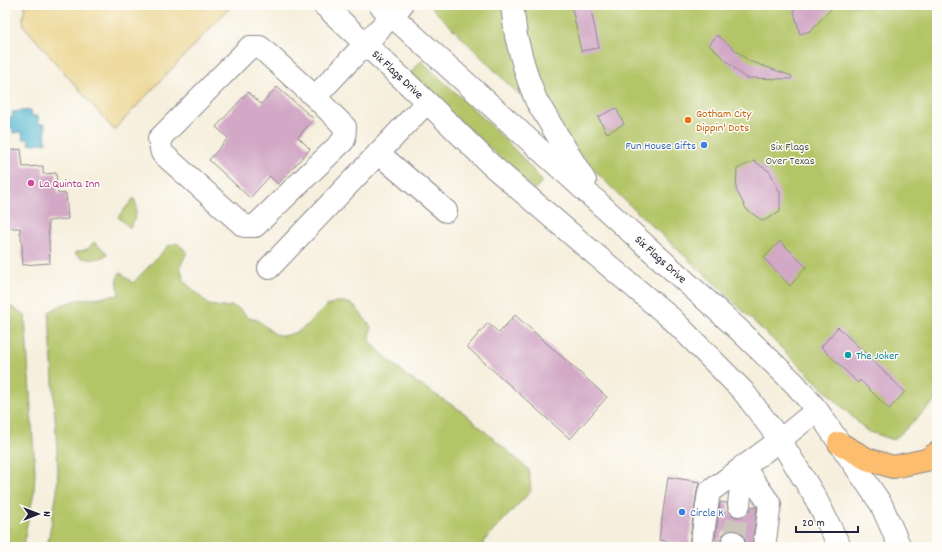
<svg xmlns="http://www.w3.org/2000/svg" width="942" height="552" font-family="Dekko,sans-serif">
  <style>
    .green { fill: #b4c568; stroke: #6b7452 }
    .sand { fill: #eeda9e; stroke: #887e6c }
    .water { fill: #52b7d0; stroke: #3a6c86 }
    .building { fill: #d2a8c6 }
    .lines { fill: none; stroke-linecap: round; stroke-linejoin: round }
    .minor-tunnel { stroke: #ccc6bd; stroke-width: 22; stroke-dasharray: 22 11; stroke-linecap: butt }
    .minor-casing { stroke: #8c888c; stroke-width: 24 }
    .major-casing { stroke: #8c888c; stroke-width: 24 }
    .minor { stroke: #fff; stroke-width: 22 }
    .major { stroke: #fcbd6e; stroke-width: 22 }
    .food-dot { fill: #e8710a; stroke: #fdfcf7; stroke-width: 1.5 }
    .shop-dot { fill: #3f7fe0; stroke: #fdfcf7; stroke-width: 1.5 }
    .hotel-dot { fill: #d1479c; stroke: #fdfcf7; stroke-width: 1.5 }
    .culture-dot { fill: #0f9aa8; stroke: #fdfcf7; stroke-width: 1.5 }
    .labels { text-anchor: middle; stroke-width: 3; stroke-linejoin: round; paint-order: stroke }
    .street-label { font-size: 12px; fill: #22223b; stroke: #fdfcf7 }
    .food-label { font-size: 12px; fill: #c56008; stroke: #fdfcf7; text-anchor: start }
    .shop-label { font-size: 12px; fill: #366cbe; stroke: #fdfcf7; text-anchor: end }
    .park-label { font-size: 12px; fill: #555b4b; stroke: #fdfcf7 }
    .hotel-label { font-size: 12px; fill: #b23c85; stroke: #fdfcf7; text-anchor: start }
    .culture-label { font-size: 12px; fill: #0d838f; stroke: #fdfcf7; text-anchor: start }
  </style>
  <rect width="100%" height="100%" fill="#fdfcf7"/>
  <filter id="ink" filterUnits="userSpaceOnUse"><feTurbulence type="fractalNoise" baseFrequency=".025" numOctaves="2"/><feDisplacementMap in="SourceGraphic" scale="8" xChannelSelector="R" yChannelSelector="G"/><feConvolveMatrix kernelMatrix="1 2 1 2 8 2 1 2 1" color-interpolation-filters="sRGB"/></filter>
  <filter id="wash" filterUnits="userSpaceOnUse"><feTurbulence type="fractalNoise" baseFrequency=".012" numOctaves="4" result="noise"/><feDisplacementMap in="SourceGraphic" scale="16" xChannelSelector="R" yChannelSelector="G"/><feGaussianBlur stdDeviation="0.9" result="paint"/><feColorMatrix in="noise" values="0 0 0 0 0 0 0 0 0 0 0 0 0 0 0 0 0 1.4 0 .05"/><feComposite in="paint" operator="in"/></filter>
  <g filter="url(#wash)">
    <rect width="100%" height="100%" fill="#f6efdd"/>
    <path class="green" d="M429,5H937V399L894,440L867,431L715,284L622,198Z
      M421,61C463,100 507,137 542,181L535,190L410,74Z
      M134,198C139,208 136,218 130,228L118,217Z
      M94,242L108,254C99,261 82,261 74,253L88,249Z
      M177,243L187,252L180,267L185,282L209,305L223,307L232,306L241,310L248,318L256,319L275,334L284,336L297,332L306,326L325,307L336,302H344L351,304L355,306L371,327L370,341L378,350L408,377L463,412L529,470L531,491L483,542L484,547H47L57,492L58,469L49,312L62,305L77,300L119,295L117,278L120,272L133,283L168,246Z
      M5,305L12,307L25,315L35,471L34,493L26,529L24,547H5Z"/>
    <path class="sand" d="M25,5H232L114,130L24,26L23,19Z"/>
    <path class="water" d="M31,110L32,116H38L39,124H45L46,143L29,144V139H23L22,132L13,133V128H8L7,117H13L12,112Z"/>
    <g id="blocks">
      <path class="building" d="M590,5L599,48L581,51L572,8Z
        M808,5H835L810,31L800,34L793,8Z
        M717,35L749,61L792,76L791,79L745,78L709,45Z
        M277,87L314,119L298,137L310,149L278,184L270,176L250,198L209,160L228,138L216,127L248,92L261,104Z
        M616,108L624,124L607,133L598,117Z
        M21,149L23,167L43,166V174L56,173L58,194L66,193L68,219L48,221L50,263L23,265L21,234H20V228H5V151Z
        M754,161L770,172L780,193V212L763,221L747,210L736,190L737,169Z
        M780,241L806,267L790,286L764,258Z
        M515,315L607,397L570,439L467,347L488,323L499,333Z
        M838,327L905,392L889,409L860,380L858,383L821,347Z
        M668,477L701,482L698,486L697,490L689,545L659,540Z
        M720,502L727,503L728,510L732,515L737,517L744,516L749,512L751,507H757L752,544H746L744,535L739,531L733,530L726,531L722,535L721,540H715Z"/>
    </g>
  </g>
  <g filter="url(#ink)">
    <use href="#blocks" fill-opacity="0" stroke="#8c888c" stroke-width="1"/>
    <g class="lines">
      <path class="minor-tunnel" d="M733,542L739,505"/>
      <defs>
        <path id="minor" d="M324,5L427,102L490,164L577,239L672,319L743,391L780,440L815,497L840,547
          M380,5L738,329L795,384L817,410L881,504L900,547
          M512,5L516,36L522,59L528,79L536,100L585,181
          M315,97L260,47H250L159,139L162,153L244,226H255L344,140L345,127L315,97L401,6
          M378,153L446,211
          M269,268L427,102
          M743,466L770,504L764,547
          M739,505L743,466
          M701,547L709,492L780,440L817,410
          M733,547V542"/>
        <path id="major" d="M839,443L867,459L893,467L926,460L937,453"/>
      </defs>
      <use href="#minor" class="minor-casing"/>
      <use href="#major" class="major-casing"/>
      <use href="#minor" class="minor"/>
      <use href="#major" class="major"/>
    </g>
  </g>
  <circle class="food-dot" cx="688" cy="120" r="4"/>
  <g class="shop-dot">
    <circle cx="704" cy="145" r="4"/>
    <circle cx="682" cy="512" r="4"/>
  </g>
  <circle class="hotel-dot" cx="31" cy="183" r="4"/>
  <circle class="culture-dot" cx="848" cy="355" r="4"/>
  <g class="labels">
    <g class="street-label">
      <text transform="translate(398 74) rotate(43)" y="4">Six Flags Drive</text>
      <text transform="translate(661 259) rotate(42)" y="4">Six Flags Drive</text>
    </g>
    <g class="food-label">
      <text x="696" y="117">Gotham City<tspan x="696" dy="14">Dippin' Dots</tspan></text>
    </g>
    <g class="shop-label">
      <text x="696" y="149">Fun House Gifts</text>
      <text x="690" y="516" text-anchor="start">Circle K</text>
    </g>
    <g class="park-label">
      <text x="790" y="150">Six Flags<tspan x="790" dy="14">Over Texas</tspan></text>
    </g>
    <g class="hotel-label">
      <text x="39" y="187">La Quinta Inn</text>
    </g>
    <g class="culture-label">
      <text x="856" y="359">The Joker</text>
    </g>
  </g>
  <rect width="942" height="552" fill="none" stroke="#fdfcf7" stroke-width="20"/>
  <g transform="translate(38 514) rotate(90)" stroke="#fdfcf7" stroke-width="3" paint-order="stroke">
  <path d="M0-3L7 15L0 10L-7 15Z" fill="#22223b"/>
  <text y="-6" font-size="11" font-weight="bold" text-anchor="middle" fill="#22223b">N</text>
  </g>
  <path d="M796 526v6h62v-6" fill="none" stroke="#22223b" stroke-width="2"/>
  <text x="802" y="526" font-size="12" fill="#22223b" stroke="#fdfcf7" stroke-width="3" paint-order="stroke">20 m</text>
</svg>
